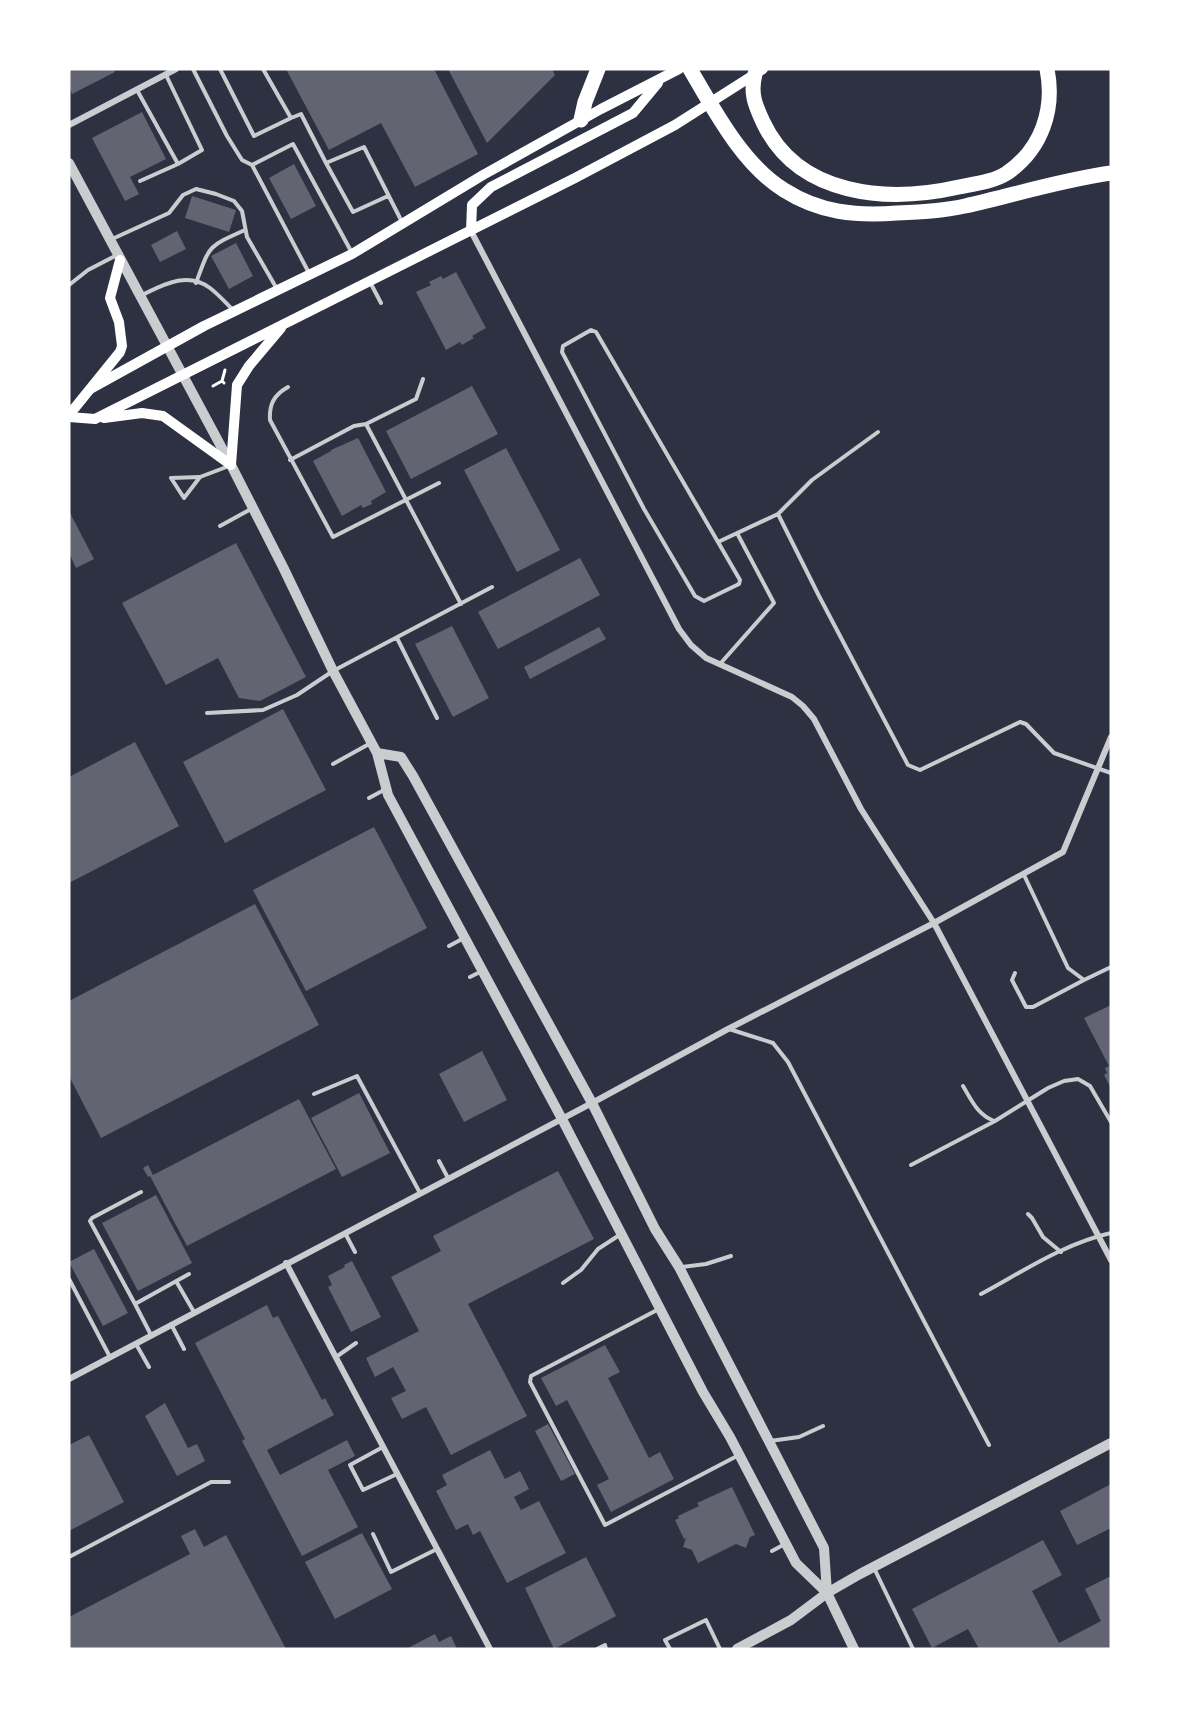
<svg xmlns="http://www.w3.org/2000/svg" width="1180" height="1718" font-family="Literata,serif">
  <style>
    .building { fill: #626471 }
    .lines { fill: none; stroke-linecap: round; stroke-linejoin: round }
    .path { stroke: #fff; stroke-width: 3 }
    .service { stroke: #caccd0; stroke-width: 4 }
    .minor { stroke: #caccd0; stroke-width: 6 }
    .tertiary { stroke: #caccd0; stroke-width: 10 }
    .secondary { stroke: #fff; stroke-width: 10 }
    .motorway { stroke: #fff; stroke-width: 15 }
  </style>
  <rect width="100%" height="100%" fill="#2d3142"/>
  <path class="building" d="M69,69H114L115,72L72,94L69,87Z
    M286,69H434L478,154L415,187L381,123L329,150Z
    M448,69H552L555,75L487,143Z
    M142,112L166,159L130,177L139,194L125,201L92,138Z
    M294,164L316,206L291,219L269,178Z
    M192,196L236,210L229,232L185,218Z
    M177,231L186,249L160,262L151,245Z
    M236,243L253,276L229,289L211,256Z
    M456,272L486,328L472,336L474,338L462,345L460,342L446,350L416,292L431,285L429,282L441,276L443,279Z
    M472,386L498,434L411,479L386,431Z
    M358,438L386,492L371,501L372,504L363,508L361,505L342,516L313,461L331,451V450Z
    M506,448L560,550L517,572L464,470Z
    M69,511L94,559L76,568L69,553Z
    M236,543L306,677L260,701L239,698L218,658L166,685L122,603Z
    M580,558L600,595L498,649L478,612Z
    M452,626L489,698L453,717L415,644Z
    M599,627L606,639L530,679L524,667Z
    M283,709L326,790L225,843L183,762Z
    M135,742L179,826L69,883V777Z
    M374,827L427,928L306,991L253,890Z
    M255,904L319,1025L101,1138L69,1076V1001Z
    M1111,1005V1088L1104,1075L1107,1073L1105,1068L1109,1066L1084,1018Z
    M482,1051L507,1100L464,1122L439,1074Z
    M359,1093L390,1153L342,1177L311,1118Z
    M299,1099L336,1169L187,1246L150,1176L148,1177L143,1168L148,1165L153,1175Z
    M558,1171L594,1239L468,1304L527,1416L451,1455L426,1407L402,1419L391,1398L406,1391L393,1367L375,1377L366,1358L419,1331L391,1277L441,1251L433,1236Z
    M156,1195L192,1263L138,1291L102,1223Z
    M94,1249L128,1313L103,1326L69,1262Z
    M352,1261L381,1317L351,1332L328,1287L332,1285L328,1276L345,1267L344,1265Z
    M267,1305L273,1318L278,1316L322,1400L325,1398L334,1415L267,1450L280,1475L347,1440L355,1456L328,1470L358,1527L302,1556L242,1441L245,1439L195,1343Z
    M605,1345L620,1372L608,1378L649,1458L660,1452L674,1479L611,1512L597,1485L609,1479L567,1400L556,1406L541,1378Z
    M165,1403L188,1448L197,1444L205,1461L177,1476L145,1416Z
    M548,1424L575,1474L561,1481L535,1431Z
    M89,1435L124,1502L69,1531V1445Z
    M490,1450L505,1479L520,1471L529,1489L514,1497L521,1510L539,1501L566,1553L507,1583L480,1531L473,1535L468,1524L456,1530L436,1491L447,1485L442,1475Z
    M1111,1484V1528L1077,1545L1060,1511Z
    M732,1487L755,1535L750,1537L746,1548L736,1544L698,1563L692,1550L683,1547L686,1538L684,1539L675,1520L679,1518L678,1516L699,1506L697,1503Z
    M195,1529L204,1547L226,1535L286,1649H69V1617L190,1554L181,1536Z
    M362,1533L392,1589L335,1619L305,1562Z
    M1043,1540L1062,1575L1032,1591L1059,1643L1101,1621L1085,1589L1111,1576V1649H979L968,1629L932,1648L912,1609Z
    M586,1557L616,1616L554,1649L525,1588Z
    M435,1634L439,1642L451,1636L457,1649H406Z"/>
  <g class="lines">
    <path class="path" d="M222,381L225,370
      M213,386L222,381L224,383"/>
    <path class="service" d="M193,69L227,136L242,160L252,165L309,273
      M220,69L254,136L291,118L263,69
      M137,90L178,164L202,150L166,75
      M291,118L301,114L326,163L364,147L402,222
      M326,163L353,212L388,196
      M252,165L293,144L352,253
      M140,181L178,164
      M110,240L169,213L183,195L196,189L216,194L234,201L242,211L247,237L277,289
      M370,282L381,303
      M196,283C210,245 207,247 245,230
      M69,285L88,270L117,255
      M142,295C163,285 187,271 210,288C218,294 226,303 234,311
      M288,387C274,395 269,404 270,420L333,537L439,483
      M366,424L461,604
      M290,460L354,426L366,424L416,399L423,379
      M200,477L184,498L171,478L200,477L229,466
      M778,514L812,480L878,432
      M220,526L251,509
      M718,542L740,580L739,584L704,601L695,596L644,509L562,352L563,346L591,330L596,332L718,542L778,514L819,596L908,765L920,770L1020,722L1026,724L1054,753L1111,773
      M397,638L437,718
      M720,664L774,603L737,533
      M207,713L263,710L297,695L333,671L492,587
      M333,764L369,744
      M369,798L384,790
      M1024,875L1068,968L1084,980L1111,967
      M449,946L464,938
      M1015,973L1012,980L1026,1007H1033L1084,980
      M470,977L480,972
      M729,1029L773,1043L788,1062L989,1445
      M963,1086C972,1101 977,1114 994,1121
      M314,1094L357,1076L420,1193
      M439,1161L448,1178
      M911,1165L995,1121L1048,1088L1064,1081L1078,1079L1090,1086L1111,1122
      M1028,1214L1032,1218L1043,1237L1061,1252
      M345,1233L355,1252
      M682,1267L706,1264L731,1256
      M69,1279L110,1357
      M176,1281L194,1312
      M563,1283L581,1270L598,1249L621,1234
      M981,1294C1022,1272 1065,1243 1111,1233
      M135,1304L90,1221L92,1218L141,1192
      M659,1309L531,1376L530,1382L605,1525L739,1455
      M171,1324L184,1349
      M151,1335L135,1304L189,1274
      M136,1344L149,1367
      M336,1357L356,1343
      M770,1441L799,1437L823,1426
      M383,1447L350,1465L363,1490L397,1474
      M373,1534L391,1572L437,1549
      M772,1551L785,1544
      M69,1557L211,1482H229
      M874,1568L913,1649
      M597,1649L605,1645L606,1649
      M670,1649L665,1640L706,1620L720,1649"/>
    <path class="minor" d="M69,125L176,69
      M471,231L679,629L691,645L706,658L792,697L803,706L814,719L861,809L934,923L1111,1260
      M286,1263L490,1649
      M69,1379L592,1103L728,1029L934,923L1063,852L1111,737"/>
    <path class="tertiary" d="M69,163L231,465L283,567L333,671L377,753L388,795L562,1119L703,1392L730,1437L796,1563L827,1593L854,1649
      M377,753L401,757L413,776L592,1103L655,1229L679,1267L824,1548L827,1593
      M737,1649L791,1620L827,1593L860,1574L1111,1443"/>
    <path class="secondary" d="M471,231L472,205L491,187L633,113L658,83
      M90,389L204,326L352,254L483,175L601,109L679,69
      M69,415L120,352L122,346L119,322L110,298L120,260
      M69,417L95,419L575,178L675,125L763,69
      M104,418L142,413L163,416L231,465
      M231,465L237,385L249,366L281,328"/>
    <path class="motorway" d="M690,69C714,110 743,165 784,190C820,213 856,216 897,213C920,212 943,211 965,206C1014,195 1061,180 1111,173
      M755,74C750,93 755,105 763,122C798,197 888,203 959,187C974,184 993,182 1007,173C1042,149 1055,109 1047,69
      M581,120L585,102L598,69"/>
  </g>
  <rect width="1180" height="1718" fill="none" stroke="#ffffff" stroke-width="141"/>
</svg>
